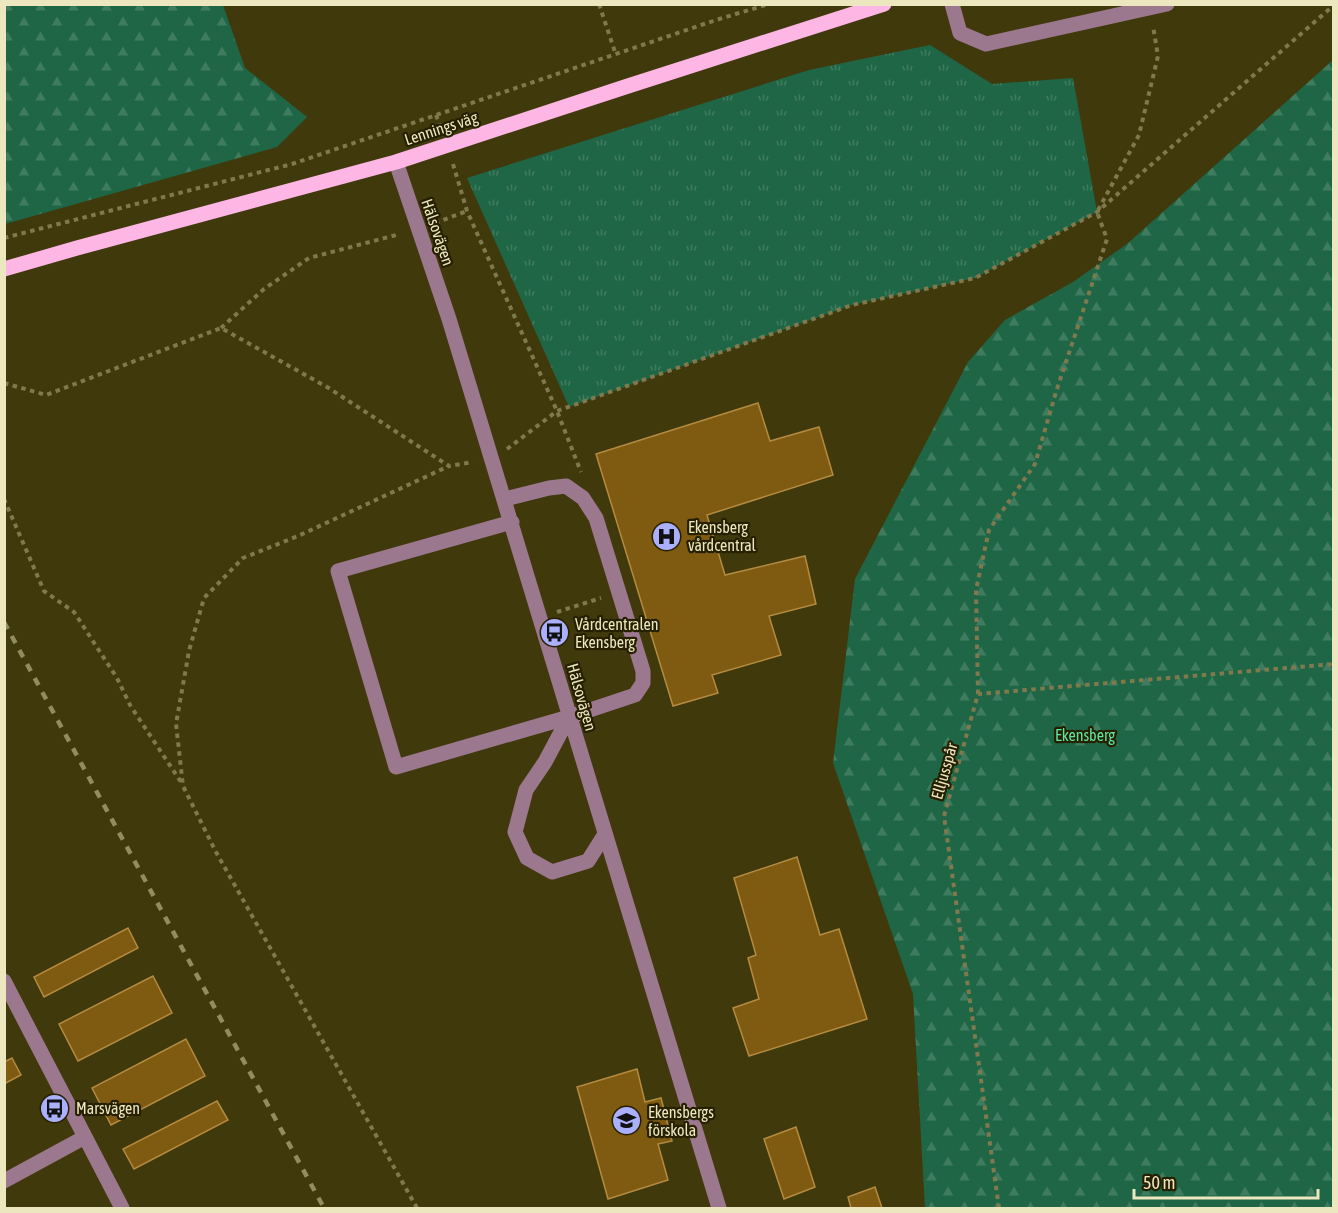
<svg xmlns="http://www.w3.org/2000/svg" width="1338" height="1213" font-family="'Asap Condensed',sans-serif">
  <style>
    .grass { fill: url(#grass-tufts) }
    .forest { fill: url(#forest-firs) }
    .building { fill: #7e5b11; stroke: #b48b40; stroke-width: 1.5 }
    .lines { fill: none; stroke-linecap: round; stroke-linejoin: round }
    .path { stroke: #80794e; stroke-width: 4; stroke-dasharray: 4.5 4.5; stroke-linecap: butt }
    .minor { stroke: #9c788f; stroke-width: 15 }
    .major { stroke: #feb6e5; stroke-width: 15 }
    .rail { stroke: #928c61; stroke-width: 4.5; stroke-dasharray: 8 8; stroke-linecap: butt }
    .labels { text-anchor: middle; stroke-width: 4.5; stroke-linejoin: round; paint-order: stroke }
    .street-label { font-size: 16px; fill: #ede7bf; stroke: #262000 }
    .poi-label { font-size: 16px; fill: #ede7bf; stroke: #262000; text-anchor: start }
    .park-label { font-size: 16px; fill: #5de5a6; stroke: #262000 }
  </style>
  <defs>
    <pattern id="grass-tufts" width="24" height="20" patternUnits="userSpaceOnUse" patternTransform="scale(1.5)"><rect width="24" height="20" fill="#1e6646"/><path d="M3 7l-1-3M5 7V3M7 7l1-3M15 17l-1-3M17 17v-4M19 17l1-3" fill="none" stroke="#3f7c5f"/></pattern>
    <pattern id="forest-firs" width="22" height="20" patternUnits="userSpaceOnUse" patternTransform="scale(1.5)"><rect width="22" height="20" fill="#1e6646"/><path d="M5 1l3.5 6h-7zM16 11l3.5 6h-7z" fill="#3f7c5f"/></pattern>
  </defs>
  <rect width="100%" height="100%" fill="#40390c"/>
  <path class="grass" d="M930,45L992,84L1073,78L1097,212L975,278L852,305L569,407L467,178L809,70Z"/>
  <path class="forest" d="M5,4L223,5L245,68L307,117L277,147L5,224Z
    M1333,60V1208H925L913,994L833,763L855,579L968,362L1005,320L1073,282L1127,244Z"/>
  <path class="building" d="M758,403L770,441L819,427L833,475L707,515L725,575L805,556L816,604L769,616L781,655L712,675L718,693L673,706L596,454Z
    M797,857L820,935L839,929L867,1019L749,1056L733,1008L759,999L748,958L756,955L734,878Z
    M128,928L138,948L44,997L34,977Z
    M153,976L172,1013L78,1061L59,1024Z
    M186,1039L205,1076L111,1125L92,1088Z
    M12,1058L21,1075L4,1084V1062Z
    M637,1069L645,1102L661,1098L672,1141L658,1144L668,1180L608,1199L577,1087Z
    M217,1101L228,1120L134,1169L123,1149Z
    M796,1127L815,1187L784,1199L764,1139Z
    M875,1187L882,1208H851L848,1197Z"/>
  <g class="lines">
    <path class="path" d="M599,4L616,55
      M436,115L441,128
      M453,164L467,211L557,411L581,472
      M435,223L467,211
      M4,238L292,164L716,20L769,4
      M221,328L264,289L309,258L400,234
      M4,383L46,395L221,328L327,387L449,466L473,462
      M507,449L557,411L852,305L975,278L1097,212L1334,5
      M4,499L44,591L74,612L117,678L130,705L183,785
      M557,612L601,598
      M978,694L976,590L989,530L1035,464L1056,392L1107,239L1097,212L1139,135L1158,56L1153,26
      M417,1208L216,852L183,786L176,724L189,651L204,598L243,558L298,536L449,466
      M999,1208L944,816L978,694L1334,664"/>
    <path class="minor" d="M952,4L960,33L986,44L1167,4
      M396,162L449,319L719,1208
      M505,499L549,488L566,486L583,498L596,518L643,671V683L635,695L569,717L396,767L338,571L512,522
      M569,717L545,762L526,790L515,832L527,858L552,872L588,861L605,834
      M4,981L122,1208
      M4,1181L85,1137"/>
    <path class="major" d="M4,269L77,248L396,162L628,86L884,4"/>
    <path class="rail" d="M4,622L324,1208"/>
  </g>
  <defs>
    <symbol id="hospital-disc" viewBox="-11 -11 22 22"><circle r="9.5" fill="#aab0fb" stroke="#262000"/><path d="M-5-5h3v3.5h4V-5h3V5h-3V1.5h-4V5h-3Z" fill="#111"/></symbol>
    <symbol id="bus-disc" viewBox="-11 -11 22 22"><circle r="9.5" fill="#aab0fb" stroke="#262000"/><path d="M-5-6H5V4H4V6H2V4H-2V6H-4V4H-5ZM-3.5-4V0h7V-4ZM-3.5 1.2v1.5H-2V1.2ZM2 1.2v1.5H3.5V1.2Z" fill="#111"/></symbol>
    <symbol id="school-disc" viewBox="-11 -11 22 22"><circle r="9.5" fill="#aab0fb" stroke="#262000"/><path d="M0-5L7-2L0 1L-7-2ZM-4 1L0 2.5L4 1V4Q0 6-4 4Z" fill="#111"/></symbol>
  </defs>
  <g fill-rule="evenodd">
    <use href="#hospital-disc" x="650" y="520" width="33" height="33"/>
    <use href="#bus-disc" x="538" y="616" width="33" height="33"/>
    <use href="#bus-disc" x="38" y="1092" width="33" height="33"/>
    <use href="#school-disc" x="610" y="1104" width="33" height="33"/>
  </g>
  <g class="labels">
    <g class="street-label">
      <text transform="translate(441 128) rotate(-18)" y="6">Lennings väg</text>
      <text transform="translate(438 232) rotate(71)" y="6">Hälsovägen</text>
      <text transform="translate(582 697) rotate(74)" y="6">Hälsovägen</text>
      <text transform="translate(944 771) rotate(-74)" y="6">Elljusspår</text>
    </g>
    <g class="poi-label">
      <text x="688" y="533">Ekensberg<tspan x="688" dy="18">vårdcentral</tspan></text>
      <text x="575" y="630">Vårdcentralen<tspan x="575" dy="18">Ekensberg</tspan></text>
      <text x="76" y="1114">Marsvägen</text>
      <text x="648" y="1118">Ekensbergs<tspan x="648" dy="18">förskola</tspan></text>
    </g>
    <g class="park-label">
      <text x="1085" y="741">Ekensberg</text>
    </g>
  </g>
  <rect width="1338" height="1213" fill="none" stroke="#ede7bf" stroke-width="12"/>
  <path d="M1134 1189v9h184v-9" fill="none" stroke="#ede7bf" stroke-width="3"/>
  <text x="1143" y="1189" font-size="18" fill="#ede7bf" stroke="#262000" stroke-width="4.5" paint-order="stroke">50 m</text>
</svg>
